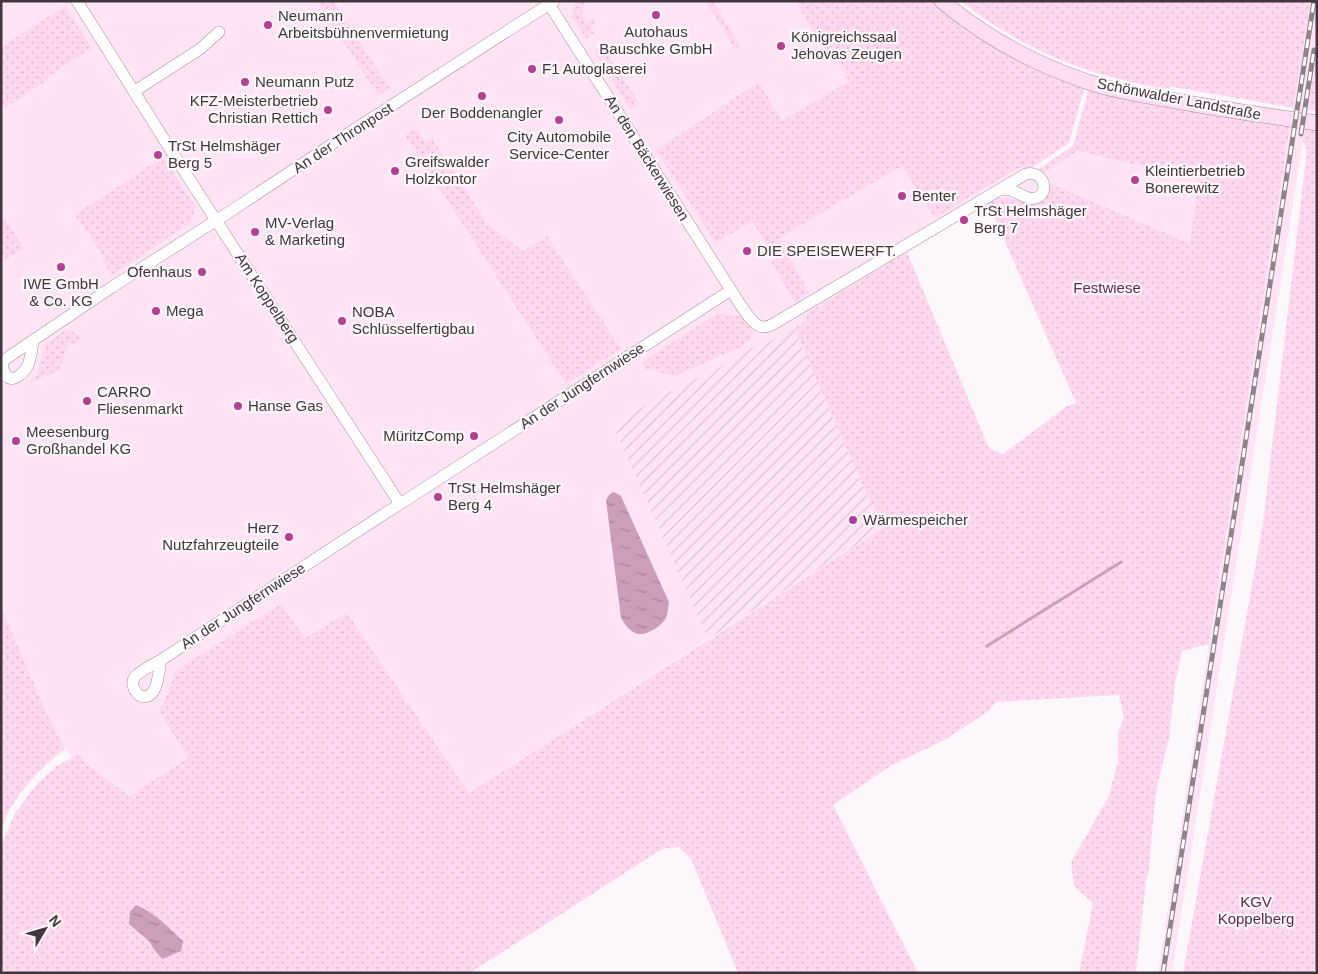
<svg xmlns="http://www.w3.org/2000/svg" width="1318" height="974" font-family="Helvetica,sans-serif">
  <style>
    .built { fill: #ffe4f5 }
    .industrial { fill: url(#industrial-furrows) }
    .green { fill: url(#green-dots) }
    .water { fill: url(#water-ripples) }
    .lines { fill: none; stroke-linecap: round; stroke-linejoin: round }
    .stream { stroke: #cc9ebb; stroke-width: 3 }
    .street-casing { stroke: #a78e9e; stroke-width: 12 }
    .secondary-casing { stroke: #a78e9e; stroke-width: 16 }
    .street { stroke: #fff; stroke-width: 11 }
    .secondary { stroke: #feddf3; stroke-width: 15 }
    .rail-casing { stroke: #8d848a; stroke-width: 5 }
    .rail { stroke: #fcf7fa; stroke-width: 3; stroke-dasharray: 9; stroke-linecap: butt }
    .poi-dot { fill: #b53f95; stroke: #fcf7fa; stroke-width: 2 }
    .labels { text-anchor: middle; stroke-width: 4.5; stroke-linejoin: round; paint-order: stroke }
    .poi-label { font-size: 15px; fill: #41363d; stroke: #fcf7fa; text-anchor: start }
    .street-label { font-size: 15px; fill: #41363d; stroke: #fcf7fa }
    .park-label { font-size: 15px; fill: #622951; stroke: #fcf7fa }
  </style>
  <defs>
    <pattern id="industrial-furrows" width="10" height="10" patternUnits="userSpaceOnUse" patternTransform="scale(1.25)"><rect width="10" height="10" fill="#ffe4f5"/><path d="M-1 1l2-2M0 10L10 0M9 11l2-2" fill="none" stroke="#dcc4d3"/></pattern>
    <pattern id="green-dots" width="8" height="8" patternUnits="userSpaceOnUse" patternTransform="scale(1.25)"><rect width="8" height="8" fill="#ffd8f0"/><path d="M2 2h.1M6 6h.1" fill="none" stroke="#dcbacf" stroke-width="1.8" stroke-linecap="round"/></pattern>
    <pattern id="water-ripples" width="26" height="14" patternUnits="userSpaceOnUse" patternTransform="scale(1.25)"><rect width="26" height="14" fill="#cc9ebb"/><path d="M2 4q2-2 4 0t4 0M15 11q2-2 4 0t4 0" fill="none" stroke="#a78299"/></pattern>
  </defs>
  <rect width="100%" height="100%" fill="#fcf7fa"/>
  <path class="built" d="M1,1H795L828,57L834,55L935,218L1020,168L1033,167L1044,172L1078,151L1198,180L1190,243L1049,183L1043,199L1038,203L1033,205L1016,200H994L807,313V320L794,328L882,529L708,639L280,915L73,757L65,749L45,709L1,606Z
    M1311,1H1317V52L1310,96L1172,973H1158L1288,136Z"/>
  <path class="industrial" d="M794,328L882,529L708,639L613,425L657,398L730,362L760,343L766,344Z"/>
  <path class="green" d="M317,1H333L390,88L378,95Z
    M576,1H588L584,4L582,14L588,22L594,18L596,21L590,26L594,33L586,39L572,17L575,2Z
    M706,1H713L740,46L735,49Z
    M795,1H933L975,32L1083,85L1084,89L1069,143L1033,167L1019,168L935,218L902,166L779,238L809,293L795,302L771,262L775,259L752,221L716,243L656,150L759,82L782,121L849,81L834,55L829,58Z
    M961,1H1311L1293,108L1173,87C1160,90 1148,86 1136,83C1073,70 1011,42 961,1Z
    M65,6L92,48L47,77L48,80L1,110V47Z
    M602,46L606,52L613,48L615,51L608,56L640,104L631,110L594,51Z
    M1317,52V111L1308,110Z
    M1091,88L1290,125L1209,644L1182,651L1175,683L1169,739L1158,782L1154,809L1149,871L1146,880L1136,973H1079L1093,903L1074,886L1071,862L1108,798L1118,762V732L1124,718L1119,695L996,702L989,711L943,741L892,765L833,805L918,973H738L691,859L679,847L662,849L470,973H1V846L14,815L29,794L43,778L57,766L80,753L86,764L129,796L188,758L159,711C167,698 171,685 175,671L281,604L305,638L347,613L469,793L882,529L794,328L807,320V313L907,252L989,448L1003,454L1067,406L1076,403L988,203C991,201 995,199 999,198C1022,195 1042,221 1049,183L1190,243L1198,180L1078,151L1044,173L1038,169L1073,146L1088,91Z
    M1305,127H1317V966L1311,973H1183L1263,523L1307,149L1303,141Z
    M416,129L425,142L432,138L487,224L523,251L547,236L621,349L566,384L405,135Z
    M163,157L196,207L191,223L112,275L102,260L105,258L75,215Z
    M1,213L24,248L1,262Z
    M718,313L737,316L742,314C753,329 759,335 741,347L675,376L646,369L642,364L648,358Z
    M65,330C71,332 81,333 80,341L75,344L69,342L60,370L30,383L37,374L46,344Z
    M1,606L45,709L65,749C44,765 24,785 10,809C6,815 4,823 1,830Z"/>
  <path class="water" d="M613,492L616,493L621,496L669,602C668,607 668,614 666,618C662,626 647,635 639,634C630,633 625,624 621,618L606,500L609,495Z
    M136,905C154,912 169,928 183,941L181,951L162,959L153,948L150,942L129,924L130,912Z"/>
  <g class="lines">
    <path class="stream" d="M987,646L1121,562"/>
    <defs>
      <path id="street" d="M77,1L184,171L400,504
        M547,1L731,290C738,300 751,326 763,327C767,327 772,325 775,323L1026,174C1043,170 1051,192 1036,198C1028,201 1018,192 1010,190C1008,190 1004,189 1002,189
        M135,91L200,49L219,32
        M33,341C32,349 31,357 28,365C25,372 14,383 6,376C4,373 3,369 2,365L4,360L112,287L234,209L355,129L554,1
        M161,660C159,669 158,689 151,694C141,703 129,688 134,678C138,672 154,664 161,660L381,516L400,504L731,290"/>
      <path id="secondary" d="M942,1C985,37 1034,64 1088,82C1114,91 1142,95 1170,100C1219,109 1268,116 1317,123"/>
    </defs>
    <use href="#street" class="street-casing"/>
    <use href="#secondary" class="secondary-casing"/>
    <use href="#street" class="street"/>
    <use href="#secondary" class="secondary"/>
    <defs>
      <path id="rail" d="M1301,134L1314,50
        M1163,973L1314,1"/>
    </defs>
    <use href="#rail" class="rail-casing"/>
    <use href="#rail" class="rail"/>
  </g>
  <g class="poi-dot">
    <circle cx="656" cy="15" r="5"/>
    <circle cx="268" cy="25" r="5"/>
    <circle cx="781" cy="46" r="5"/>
    <circle cx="532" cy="69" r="5"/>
    <circle cx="245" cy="82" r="5"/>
    <circle cx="482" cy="96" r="5"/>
    <circle cx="328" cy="110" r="5"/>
    <circle cx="559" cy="120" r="5"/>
    <circle cx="158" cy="155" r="5"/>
    <circle cx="395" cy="171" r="5"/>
    <circle cx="1135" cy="180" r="5"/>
    <circle cx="902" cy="196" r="5"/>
    <circle cx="964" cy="220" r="5"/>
    <circle cx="255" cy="232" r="5"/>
    <circle cx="747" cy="251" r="5"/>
    <circle cx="61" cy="267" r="5"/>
    <circle cx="202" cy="272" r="5"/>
    <circle cx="156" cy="311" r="5"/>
    <circle cx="342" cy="321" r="5"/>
    <circle cx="87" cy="401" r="5"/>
    <circle cx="238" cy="406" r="5"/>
    <circle cx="474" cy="436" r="5"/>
    <circle cx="16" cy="441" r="5"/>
    <circle cx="438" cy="497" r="5"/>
    <circle cx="853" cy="520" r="5"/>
    <circle cx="289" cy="537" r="5"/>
  </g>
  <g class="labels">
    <g class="poi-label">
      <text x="278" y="21">Neumann<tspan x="278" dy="17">Arbeitsbühnenvermietung</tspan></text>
      <text x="656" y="37" text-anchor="middle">Autohaus<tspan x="656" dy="17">Bauschke GmbH</tspan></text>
      <text x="791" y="42">Königreichssaal<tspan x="791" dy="17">Jehovas Zeugen</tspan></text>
      <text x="542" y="74">F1 Autoglaserei</text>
      <text x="255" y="87">Neumann Putz</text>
      <text x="318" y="106" text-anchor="end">KFZ-Meisterbetrieb<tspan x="318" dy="17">Christian Rettich</tspan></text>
      <text x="482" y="118" text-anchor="middle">Der Boddenangler</text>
      <text x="559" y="142" text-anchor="middle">City Automobile<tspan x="559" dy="17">Service-Center</tspan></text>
      <text x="168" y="151">TrSt Helmshäger<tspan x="168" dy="17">Berg 5</tspan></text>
      <text x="405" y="167">Greifswalder<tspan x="405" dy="17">Holzkontor</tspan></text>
      <text x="1145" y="176">Kleintierbetrieb<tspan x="1145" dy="17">Bonerewitz</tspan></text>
      <text x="912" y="201">Benter</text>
      <text x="974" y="216">TrSt Helmshäger<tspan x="974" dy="17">Berg 7</tspan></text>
      <text x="265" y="228">MV-Verlag<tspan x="265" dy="17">&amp; Marketing</tspan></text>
      <text x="757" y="256">DIE SPEISEWERFT.</text>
      <text x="192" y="277" text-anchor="end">Ofenhaus</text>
      <text x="61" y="289" text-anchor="middle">IWE GmbH<tspan x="61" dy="17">&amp; Co. KG</tspan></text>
      <text x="166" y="316">Mega</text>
      <text x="352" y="317">NOBA<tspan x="352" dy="17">Schlüsselfertigbau</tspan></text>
      <text x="97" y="397">CARRO<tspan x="97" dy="17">Fliesenmarkt</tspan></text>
      <text x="248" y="411">Hanse Gas</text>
      <text x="26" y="437">Meesenburg<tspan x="26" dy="17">Großhandel KG</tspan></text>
      <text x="464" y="441" text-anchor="end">MüritzComp</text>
      <text x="448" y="493">TrSt Helmshäger<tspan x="448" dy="17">Berg 4</tspan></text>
      <text x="863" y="525">Wärmespeicher</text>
      <text x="279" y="533" text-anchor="end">Herz<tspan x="279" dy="17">Nutzfahrzeugteile</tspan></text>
    </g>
    <g class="street-label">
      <text transform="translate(1179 99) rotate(11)" y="5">Schönwalder Landstraße</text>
      <text transform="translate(343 138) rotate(-33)" y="5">An der Thronpost</text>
      <text transform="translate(647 158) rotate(58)" y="5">An den Bäckerwiesen</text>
      <text transform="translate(267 298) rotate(57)" y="5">Am Koppelberg</text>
      <text transform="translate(582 386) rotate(-33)" y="5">An der Jungfernwiese</text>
      <text transform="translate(243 606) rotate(-33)" y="5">An der Jungfernwiese</text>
    </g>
    <g class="park-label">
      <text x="1107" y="293">Festwiese</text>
      <text x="1256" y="907">KGV<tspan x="1256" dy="17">Koppelberg</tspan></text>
    </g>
  </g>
  <rect width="1318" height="974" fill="none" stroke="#41363d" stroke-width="5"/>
  <g transform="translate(45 929) rotate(52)" stroke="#fcf7fa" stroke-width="4" paint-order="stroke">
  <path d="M0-4L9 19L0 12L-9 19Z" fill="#41363d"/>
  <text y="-8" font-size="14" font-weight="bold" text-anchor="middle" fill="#41363d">N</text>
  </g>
</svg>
